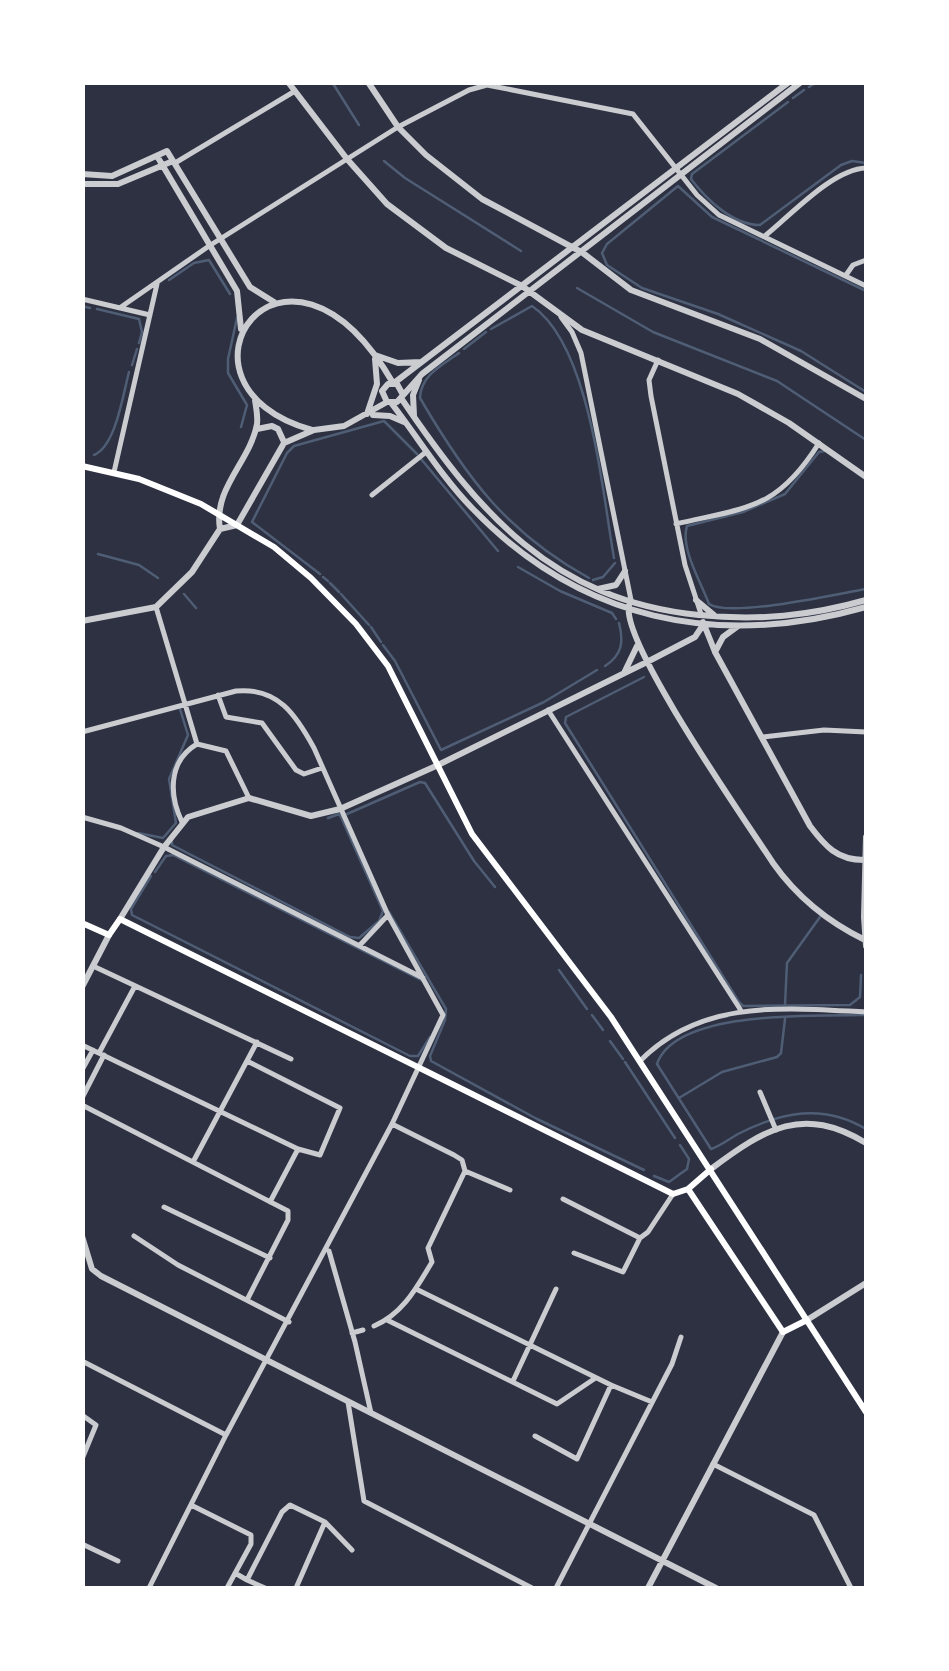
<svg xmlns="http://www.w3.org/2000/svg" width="949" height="1671" font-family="'Archivo Narrow',sans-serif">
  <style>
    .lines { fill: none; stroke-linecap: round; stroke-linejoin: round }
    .stream { stroke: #4f5d75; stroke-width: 2.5 }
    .minor { stroke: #caccd0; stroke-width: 5 }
    .tertiary { stroke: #caccd0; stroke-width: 6 }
    .secondary { stroke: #fff; stroke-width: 6 }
  </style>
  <rect width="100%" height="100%" fill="#2d3142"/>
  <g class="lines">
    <path class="stream" d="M332,82L359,125
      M809,87L817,82
      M793,98L804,90
      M788,102L692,174L691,179C707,200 733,225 760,225L841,165L852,161L866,163
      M384,161L405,178L521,251
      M169,280L194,263L209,260L230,294
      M577,288L653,332L777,381L866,440
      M866,291L712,217L678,186L607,244L602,253L607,265L642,288L718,314L801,351L866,392
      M82,306L90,308
      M97,309L139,319L142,332L139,343
      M237,318L228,359V373L247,405L241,427
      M491,329L532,306C590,345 602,491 614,558
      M464,349L486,332
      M459,353C441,366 421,375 420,398C466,477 507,533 589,578
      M132,365L137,349
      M825,451L819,452L785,494L743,512L687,526C680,548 701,582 709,604C731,618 836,594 866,589
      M94,455C116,446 123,394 129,372
      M421,459L498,551
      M98,554L139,565L158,578
      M518,567L560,591L612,613L616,619
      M320,574L252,522L287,453L294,446L384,421L417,454
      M323,577L328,581
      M593,580L603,577L615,563
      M330,583L339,592
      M184,594L196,608
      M341,594L369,625
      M371,627L381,642
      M383,645L395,661L441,750L544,702L597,670
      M605,666C622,655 624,642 619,623
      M644,677L566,717L565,723L739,1002L743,1006L850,1005L860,997L861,975
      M347,814L420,782L425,783L474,861L495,887
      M138,833L163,838L176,823L169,779L188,735L180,709
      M172,841V845L350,937L359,938L379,921L383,911L341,817L339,814L328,818
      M155,872L166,856L173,855L423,981
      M151,876L131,909L132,915L410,1056H418L430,1037
      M389,912L446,1009L445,1020L430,1056L431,1061L537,1119L644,1170
      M559,970L587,1009
      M785,1005L787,963L820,917
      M592,1015L603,1030
      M866,1015C818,1016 676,1009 657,1064L711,1149C720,1146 729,1139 738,1134C781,1112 823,1103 866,1129
      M610,1041L623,1059
      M625,1062L675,1138
      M679,1098L722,1072L777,1057L781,1053L785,1019
      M654,1176L669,1182L687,1169L689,1159L680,1145"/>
    <path class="minor" d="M175,163L295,91
      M766,235C792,214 833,169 866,168
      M846,275L853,265L866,260
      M82,299L150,315
      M121,307L209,246L398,127L469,90L487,85L633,114L697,195L719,215L866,286
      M561,317L572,332L581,353L631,600
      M658,360L649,380L651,396L685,565L701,614
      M114,472L157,284
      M372,495L426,452
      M676,524C748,507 777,510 819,443
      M156,607L197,744C168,761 169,795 182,822
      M218,695L226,717L262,723L296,770L304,774L322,768
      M548,710L740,1009
      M82,732L236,691C278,687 296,715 314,748L388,915L443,1015L392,1124L226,1435L149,1588
      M763,737L824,730L866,732
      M197,744L226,751L249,798
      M82,817L121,828L164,847L423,978
      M360,945L388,915
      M93,966L291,1059
      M82,1045L298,1149L320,1155L340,1108L247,1061
      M99,1053L135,986
      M640,1061C702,998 786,1008 866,1012
      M82,1070L93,1050
      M760,1092L776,1130
      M82,1098L104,1055
      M82,1105L288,1211V1220L247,1300
      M392,1124L454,1155L462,1160L465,1171
      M193,1162L257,1042
      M465,1171L510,1190
      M563,1199L640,1238L648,1232L673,1194
      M270,1202L298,1149
      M164,1207L270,1258
      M134,1236L178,1265L289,1322
      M329,1251L355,1342L371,1413
      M574,1253L623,1272L640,1238
      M416,1289L611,1385
      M387,1320L557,1404L594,1379
      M374,1326C403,1314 417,1287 432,1262L428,1248L465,1171
      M352,1333L363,1330
      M82,1361L226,1435
      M513,1381L556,1289
      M348,1402L364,1501L532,1588
      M82,1415L96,1425L82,1459
      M535,1436L577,1459L611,1385L652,1402
      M713,1464L814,1515L851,1588
      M191,1505L251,1535V1544L227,1588
      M82,1544L118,1561
      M235,1573L247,1580L282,1512L290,1505L325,1522L352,1550
      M247,1580L265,1588
      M296,1588L325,1522
      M556,1588L672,1364L681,1337"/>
    <path class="tertiary" d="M288,82L347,159L387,204L446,248L522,286L582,330L738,394L789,423L866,477
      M368,82L398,127L426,155L482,199L583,253L631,290L760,339L866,399
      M157,156L237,291L241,329
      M82,174L112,176L167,151L250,287L274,302
      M82,184H118L173,161
      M375,355L398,363L421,362
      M394,383L789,82
      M401,398C479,513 552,600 699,615C758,621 810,616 866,600
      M387,402L382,391L388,384H397L402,393
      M392,404C419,439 441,476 472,508C580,621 718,649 866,607
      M367,414L377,384L375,359
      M373,415L390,416L404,422
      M414,416L413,395L419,380
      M257,429L272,426L278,429L284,442
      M312,430C152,385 284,195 393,383
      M220,529L237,525L284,443L314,430L344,426L387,402H397L422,374L801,82
      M598,589L616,585L625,571
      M696,600L714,615
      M629,606C621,643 747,823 773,863C797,897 828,922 865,940
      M82,621L156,607L192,572L220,529C213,488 250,462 257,424C258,416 256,407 255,400
      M703,622L715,652L810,826C825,846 837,860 864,860
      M715,652L723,637L738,626
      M625,671L637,646
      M866,837L864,917L866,946
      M120,919L164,847L188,817L249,798L311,816L340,809L436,766L647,662L695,637L703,625
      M82,987L109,935
      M711,1169C766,1128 803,1105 866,1143
      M82,1236L92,1269L101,1276L716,1588
      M807,1320L866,1283
      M648,1588L783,1332"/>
    <path class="secondary" d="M82,466L139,479L201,504L274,547L311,578L356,624L388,666L472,834L611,1017L866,1412
      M82,923L109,935L120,919L673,1194L688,1189L711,1169
      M688,1189L783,1332L807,1320"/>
  </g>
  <rect width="949" height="1671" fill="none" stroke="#ffffff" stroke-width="170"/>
</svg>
